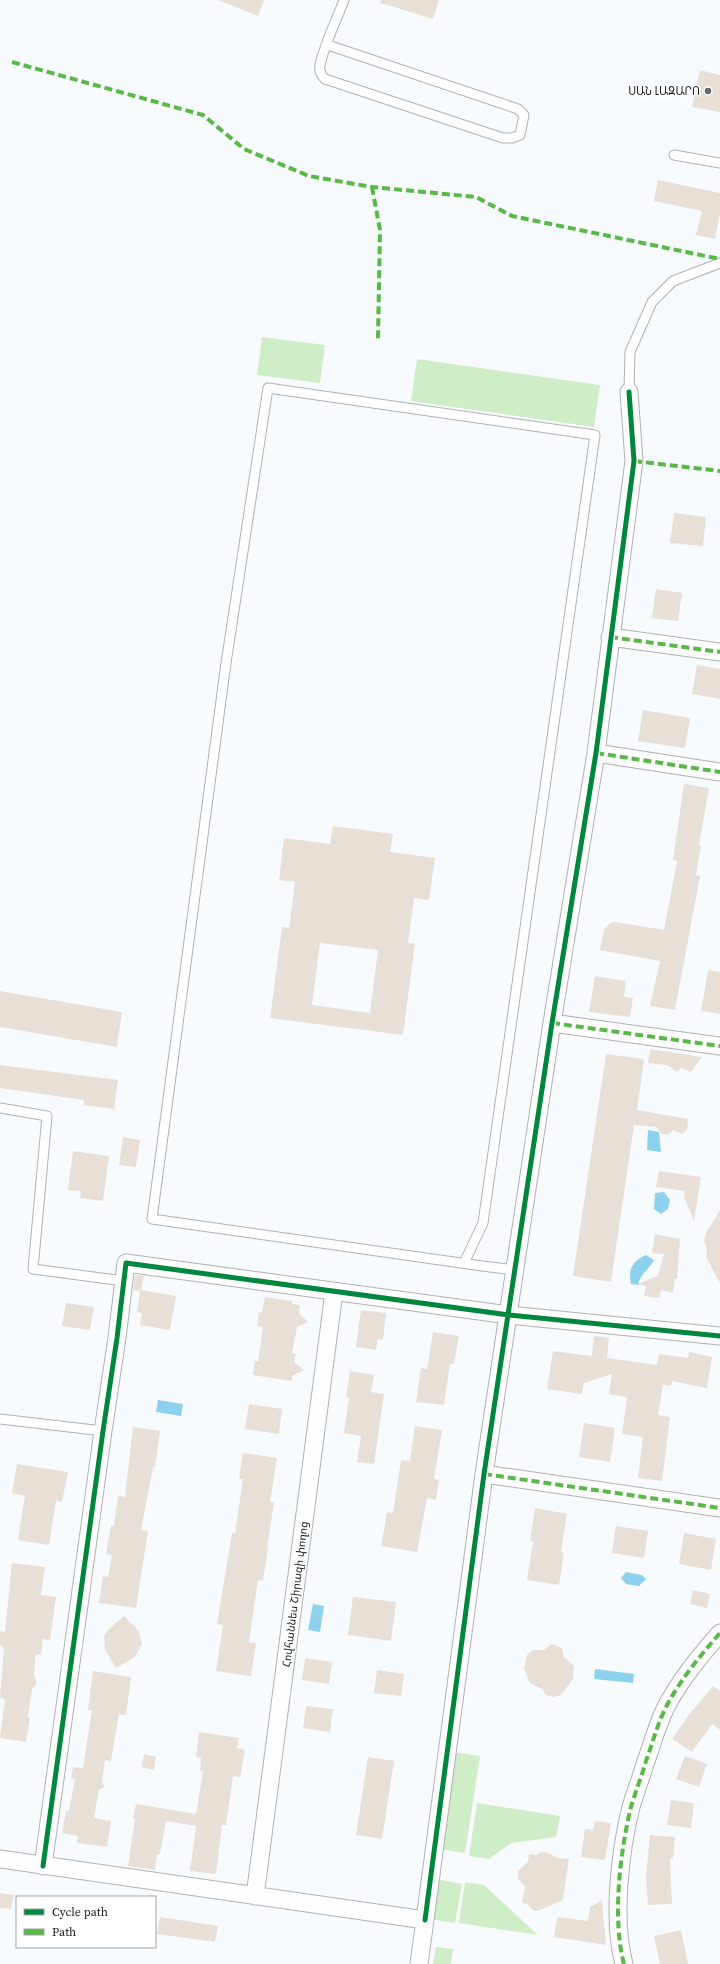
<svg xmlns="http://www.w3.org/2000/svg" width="720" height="1964" font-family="'Source Serif 4','Noto Sans Armenian',serif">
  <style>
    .green { fill: #cfedc7 }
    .water { fill: #8cd2ee }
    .building { fill: #e8e0d6; fill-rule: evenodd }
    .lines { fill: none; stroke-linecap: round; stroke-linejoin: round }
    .service-casing { stroke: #afb1b2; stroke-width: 11 }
    .minor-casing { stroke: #afb1b2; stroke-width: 19 }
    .service { stroke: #fefeff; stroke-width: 9 }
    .minor { stroke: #fefeff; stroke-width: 17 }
    .quiet { stroke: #58b947; stroke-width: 4; stroke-dasharray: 8 4; stroke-linecap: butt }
    .cycleway-casing { stroke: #fff; stroke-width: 8 }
    .cycleway { stroke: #00873e; stroke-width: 5 }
    .poi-dot { fill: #666869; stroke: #fff; stroke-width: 1.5 }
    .labels { text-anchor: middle; stroke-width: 3; stroke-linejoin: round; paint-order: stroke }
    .poi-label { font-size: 11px; fill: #17191a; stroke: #fff; text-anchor: end }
    .street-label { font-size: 11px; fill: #17191a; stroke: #fff }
  </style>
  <rect width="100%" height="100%" fill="#f8fbfd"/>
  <path class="green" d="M262,337L325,345L320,383L257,375Z
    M417,359L600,385L594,427L411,401Z
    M453,1752L480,1756L465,1853L439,1849Z
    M477,1803L560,1816L556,1837L511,1843L489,1859L469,1856Z
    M435,1879L462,1884L455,1923L429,1919Z
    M465,1882L484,1885L538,1935L459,1923Z
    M436,1947L453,1949L451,1964H433Z"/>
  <path class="water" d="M648,1130L659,1132L661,1152L647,1150Z
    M664,1192L670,1200L668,1209L661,1214L654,1209L655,1193Z
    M646,1255L654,1260C649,1269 642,1273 638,1283L640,1285L631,1284C628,1270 632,1261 646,1255Z
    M158,1400L183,1404L181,1416L156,1412Z
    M626,1572L642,1575L646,1579L639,1586L626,1584L621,1578Z
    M313,1604L324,1606L320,1632L308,1630Z
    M595,1669L634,1674L633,1683L594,1679Z"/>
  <path class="building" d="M218,0H264L258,16Z
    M381,0H439L433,19L381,3Z
    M700,70L720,75V112L692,107Z
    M658,180L720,193V213L715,239L696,235L702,211L654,201Z
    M674,513L706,517L703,546L670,543Z
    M656,589L682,593L678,621L652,618Z
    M697,665L720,669V699L692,694Z
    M643,710L690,718L685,748L638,741Z
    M684,784L709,788L699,845H701L696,875L700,876L675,1010L650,1006L660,961L600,950L604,930L610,923L615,922L664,930L677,861L673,860Z
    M333,826L393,834L390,852L435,858L429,900L414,898L408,943L415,944L403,1035L270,1018L282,927L289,928L295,882L279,880L284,838L330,844ZM320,943L378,950L370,1013L312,1005Z
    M708,970L720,972V1014L701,1011Z
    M595,976L626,981L624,997L633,998L630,1017L589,1012Z
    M0,991L122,1012L117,1047L0,1027Z
    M650,1049L702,1057L691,1072L681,1068L677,1072L667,1065L648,1063Z
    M606,1054L644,1059L637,1110L688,1119L687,1130L682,1134L673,1130L668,1135L662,1134L656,1127L634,1125L611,1282L573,1276Z
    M0,1065L118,1080L114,1109L83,1105L84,1100L0,1088Z
    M123,1137L140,1140L136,1167L119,1165Z
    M73,1151L109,1156L103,1201L80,1198L81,1191L68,1190Z
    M659,1171L701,1177L694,1221L684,1197L685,1191L656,1187Z
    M720,1210V1283L706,1257L707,1249L704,1241L706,1233Z
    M655,1234L680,1239L677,1279H675L673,1293L661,1290L660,1298L644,1296L646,1286L637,1284L658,1276L664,1254L652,1253Z
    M135,1275L144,1276L141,1290L176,1296L170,1330L140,1325L142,1313L137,1312L140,1291L133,1290Z
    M265,1297L292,1301V1304L300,1305L299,1313L308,1322L297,1327L292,1353L296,1354L294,1362L304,1370L292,1376V1381L253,1375L255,1361H258L263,1327L257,1326L259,1312L262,1313Z
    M66,1303L94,1307L90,1330L62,1326Z
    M361,1310L386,1313L383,1340L378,1339L376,1350L356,1347Z
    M433,1332L459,1336L454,1364H450L444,1405L416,1402L421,1368L427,1369Z
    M594,1336L609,1338L607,1358L657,1365L659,1354L688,1358L689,1352L712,1357L707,1388L672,1381L671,1386L663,1385L658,1415L670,1417L662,1481L638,1478L643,1437L622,1434L627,1397L609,1394L612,1374L584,1383L582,1394L547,1389L553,1351L592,1356Z
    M350,1371L374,1375L371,1392L384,1394L374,1464L357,1462L361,1436L344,1433L349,1398L346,1397Z
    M249,1404L282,1409L279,1434L245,1429Z
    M584,1423L615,1428L610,1462L579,1457Z
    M415,1426L442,1430L434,1479L439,1480L436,1500L427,1498L417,1552L381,1546L387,1512L393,1513L401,1460L410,1461Z
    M133,1427L160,1431L155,1467H153L141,1530L148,1531L136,1608L99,1603L103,1576L108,1577L112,1555L106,1554L111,1525L114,1526L118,1496L125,1497Z
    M243,1453L277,1458L270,1502H274L267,1549H268L263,1581L258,1580L249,1642L256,1643L251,1676L216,1671L223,1625L217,1624L232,1533H235L243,1479H239Z
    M17,1464L68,1472L62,1502L56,1501L49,1545L18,1540L25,1496L12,1493Z
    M535,1508L567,1514L561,1552L564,1553L559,1585L527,1580L533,1541H530Z
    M616,1526L648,1531L644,1558L612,1553Z
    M684,1533L716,1539L711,1570L679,1564Z
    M12,1563L45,1567L41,1595L56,1597L50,1640L43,1639L41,1655L36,1654L34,1675L37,1683L32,1689L28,1717H30L26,1742L0,1738L5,1699L0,1698L4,1649L0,1644V1631L5,1632Z
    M693,1590L710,1594L707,1608L690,1604Z
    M353,1597L396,1602L391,1641L348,1635Z
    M124,1616L139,1631L142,1644L135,1657L116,1668L105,1650L104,1636L108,1630Z
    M552,1644L562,1648L564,1657L574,1666L573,1679L561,1695L554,1697L546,1695L542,1689L530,1683L524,1669L527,1655L533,1650H544Z
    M305,1658L332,1662L329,1684L302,1680Z
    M377,1670L404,1674L401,1696L374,1693Z
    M93,1671L131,1677L126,1715L119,1714L111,1761L105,1760L102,1783L105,1787L99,1790L94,1818L111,1821L107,1847L77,1843L78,1836L62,1833L66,1811H69L75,1779H71L73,1767L83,1768L92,1710H88Z
    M713,1686L720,1691V1730L712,1724L692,1752L672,1739L688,1716Z
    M306,1706L333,1709L330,1732L303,1728Z
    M199,1732L239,1738L237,1748L245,1750L240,1777L233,1776L226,1825H222L216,1874L190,1871L196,1826L166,1821L160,1854H157L155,1870L128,1866L135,1819H133L136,1804L196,1814L203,1771H200L201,1758L196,1757Z
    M144,1754L156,1757L154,1770L142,1767Z
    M685,1756L707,1764L699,1787L676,1779Z
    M368,1757L394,1761L382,1839L356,1835Z
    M671,1800L694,1803L691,1828L667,1825Z
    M595,1821L611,1823L605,1860L581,1857L585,1829L593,1830Z
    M650,1835L675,1837L673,1859H670L672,1904L648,1905L646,1876Z
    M541,1852H546L558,1858L569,1859L563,1900L538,1911H534L527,1904L522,1903L525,1887L518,1879V1871L528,1862L529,1854L537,1855Z
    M0,1893L14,1895L11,1909L0,1908Z
    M602,1900L606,1945L554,1937L557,1917L588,1921L590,1907Z
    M160,1917L218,1926L215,1942L157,1934Z
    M681,1930L688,1964H660L654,1936Z"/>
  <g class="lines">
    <defs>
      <path id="service" d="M328,45L518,109L524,115L520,135L512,138H503L325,79C321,75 319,70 320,65C324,45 337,19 344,0
        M674,155L720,163
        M629,392L630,352L652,302L673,281L720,263
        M0,1108L47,1116L33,1269L124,1281
        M464,1263L483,1223L595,435L268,388L226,663L152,1219L482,1266L515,1270
        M0,1419L103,1431"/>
      <path id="minor" d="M610,637L720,652
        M596,753L720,772
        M552,1023L720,1046
        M484,1474L720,1508
        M0,1859L425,1920L419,1964
        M43,1866L103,1431L117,1338L126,1263L509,1315L720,1336
        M255,1896L334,1292
        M425,1920L484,1474L552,1023L596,753L634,461L629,392
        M624,1964C612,1920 620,1851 631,1807C635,1793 641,1778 645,1764C652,1745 657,1725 666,1707C680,1680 700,1656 720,1633"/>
    </defs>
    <use href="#service" class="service-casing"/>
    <use href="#minor" class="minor-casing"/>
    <use href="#service" class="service"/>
    <use href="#minor" class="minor"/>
    <path class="quiet" d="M12,62L203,115L244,149L309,176L372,187L476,197L512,216L720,259
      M372,187L380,230L378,339
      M634,461L720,471
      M610,637L720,652
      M596,753L720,772
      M552,1023L720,1046
      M484,1474L720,1508
      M624,1964C612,1920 620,1851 631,1807C635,1793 641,1778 645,1764C652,1745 657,1725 666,1707C680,1680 700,1656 720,1633"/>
    <defs>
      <path id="cycleway" d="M43,1866L103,1431L117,1338L126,1263L509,1315L720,1336
        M425,1920L484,1474L552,1023L596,753L634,461L629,392"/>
    </defs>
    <use href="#cycleway" class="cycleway-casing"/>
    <use href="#cycleway" class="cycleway"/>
  </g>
  <circle class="poi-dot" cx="708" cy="91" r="4"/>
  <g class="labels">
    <g class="poi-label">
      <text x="700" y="95">ՍԱՆ ԼԱԶԱՐՈ</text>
    </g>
    <g class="street-label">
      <text transform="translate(295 1594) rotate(-83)" y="4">Հովհաննես Շիրազի փողոց</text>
    </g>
  </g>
  <rect x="16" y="1896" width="140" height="52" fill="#ffffff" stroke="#a2a3a3"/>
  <rect x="24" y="1909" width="20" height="6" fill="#00873e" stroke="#a2a3a3"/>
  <text x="52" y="1916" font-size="12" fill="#17191a">Cycle path</text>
  <rect x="24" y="1929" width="20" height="6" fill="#58b947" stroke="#a2a3a3"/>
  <text x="52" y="1936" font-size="12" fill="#17191a">Path</text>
</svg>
